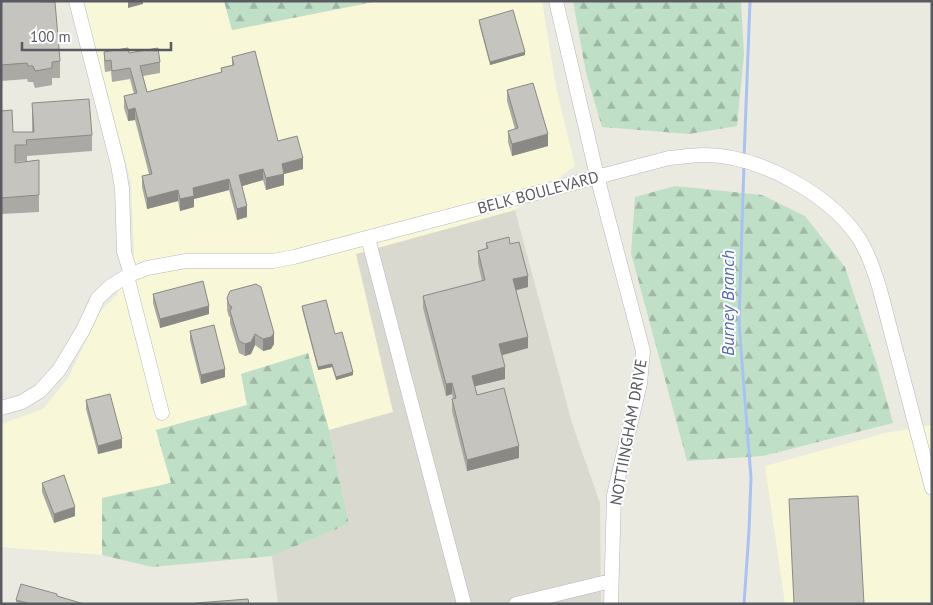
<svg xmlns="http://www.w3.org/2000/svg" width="933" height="605" font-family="'PT Sans',sans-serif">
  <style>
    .commercial { fill: #f8f7d8 }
    .education { fill: #dad9cf }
    .forest { fill: url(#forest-firs) }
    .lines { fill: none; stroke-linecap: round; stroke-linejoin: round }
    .stream { stroke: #a8c3f3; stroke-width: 3 }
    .minor-casing { stroke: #b6b7bc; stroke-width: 15 }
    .minor { stroke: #fff; stroke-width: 14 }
    .wall { fill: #aaa9a3 }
    .shaded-wall { fill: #8b8985 }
    .building { fill: #c6c4be; stroke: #8b8985 }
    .labels { text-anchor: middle; stroke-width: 4; stroke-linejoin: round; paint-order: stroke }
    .street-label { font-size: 16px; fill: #595b60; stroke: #fff }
    .water-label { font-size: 18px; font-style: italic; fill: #506bb2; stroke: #fff }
  </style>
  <defs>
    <pattern id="forest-firs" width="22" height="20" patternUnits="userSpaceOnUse" patternTransform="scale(1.25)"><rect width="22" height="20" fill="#c0dfc7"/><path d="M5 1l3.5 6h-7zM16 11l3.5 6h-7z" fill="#9fb8a5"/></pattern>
  </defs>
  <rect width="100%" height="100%" fill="#eaeae1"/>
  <path class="commercial" d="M83,1H224L232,30L378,1H542L556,87L575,166L515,210L357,255L393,412L329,430L308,354L241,374L247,405L156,430L171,483L102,498V555L1,547V424L43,409L68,378L100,312L117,295L134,254L131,182Z
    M932,425V604H785L765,466L885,433Z"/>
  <path class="education" d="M515,210L572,423L600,503L601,604H278L272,556L349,524L329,430L393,412L356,254Z"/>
  <path class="forest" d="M224,1H378L232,30Z
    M573,1H741L744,55L737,126L689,134L602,127L586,73Z
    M675,186L762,195L805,216L845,267L877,365L893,423L763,456L687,461L631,253L635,197Z
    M308,353L329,430L349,524L272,556L152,567L102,555V498L171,483L156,430L247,405L241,374Z"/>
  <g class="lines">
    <path class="stream" d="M744,158L750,1
      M744,164L739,323L751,478L749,531L744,604"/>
    <defs>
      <path id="minor" d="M76,1L118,165L122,188L124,252L131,274
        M556,1L597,176L643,351L640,383L614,495L611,604
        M368,238L464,604
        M127,276L162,413
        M1,408L22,402L40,391L59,370L83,330L98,298L111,286L127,276L147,268L186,261H273L294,257L669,158C681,157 692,155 704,155C759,155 830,194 860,240C869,255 875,273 880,290L932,488
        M516,604L611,581"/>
    </defs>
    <use href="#minor" class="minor-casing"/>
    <use href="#minor" class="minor"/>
  </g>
  <path class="wall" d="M1,1L60,61V78H52V85L35,88L33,82H28L27,79L1,81Z
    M479,20L525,55L490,65L479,23Z
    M104,52L129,53L160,62V73L143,76L147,92L221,73V68L232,65V57L278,141L303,169L284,174V185L266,190L263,180L242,186L247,217L237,220L229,190L194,199V207L180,211L178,201L147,209L142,187V176L149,174L135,120L128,121L124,108V96L134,94L130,79L112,82L111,71L105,72L104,63Z
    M507,90L548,146L512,156L508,142V131L515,129L507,101Z
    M32,103L92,135V151L27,156V161L15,162V163L39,160V212L1,214V111L13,132H32Z
    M486,243L510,244L528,287L516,290L528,348L502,355L505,379L475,386L477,395L519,458L467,471L452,411V399H453L452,394L446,396L423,308V296L482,281L478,263V251L486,249Z
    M153,294L209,314L160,328L153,303Z
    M227,298L274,344L271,349L263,351L255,345L251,354L245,356L239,353L230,323V317H229L227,310Z
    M302,306L335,334L353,375L336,380L332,367L318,370L302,309Z
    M190,331L225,377L201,384L190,340Z
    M86,400L122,448L98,454L86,409Z
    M42,483L75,516L54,523L42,492Z
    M57,596L84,604H20L16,602V600Z"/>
  <path class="shaded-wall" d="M132,1H143V4L128,8V2Z
    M525,52V55L490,65V62Z
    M135,108V120L128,121V110Z
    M548,134V146L512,156V144Z
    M303,158V169L284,174V185L266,190V178L282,164Z
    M263,169V180L239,187V175Z
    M229,179V190L194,199V207L180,211V199L193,188Z
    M178,190V201L147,209V198Z
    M247,206V217L237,220V209Z
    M528,276V287L513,291V279Z
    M209,306V314L160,328V319Z
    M274,333V344L271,349L263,351V339Z
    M255,334V345L251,354L245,356V344Z
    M528,337V348L499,356V344Z
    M332,364V367L318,370V367Z
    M505,367V379L472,387V376Z
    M225,369V377L201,384V375Z
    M353,372V375L336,380V377Z
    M452,383V394L446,396V384Z
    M122,439V448L98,454V446Z
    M519,446V458L467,471V460Z
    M75,507V516L54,523V514Z"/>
  <path class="building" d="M1,1L55,2L60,61L52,62V68L35,71L33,66H28L27,63L1,65Z
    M513,10L525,52L490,62L479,20Z
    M128,48L129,53L158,48L160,62L140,66L147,92L222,72L221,68L234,65L232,57L255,51L278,141L297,136L303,158L282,164L284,174L266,178L263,169L239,175L247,206L237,209L229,179L193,188L194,196L180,199L178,190L147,198L142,176L152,174L135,108L128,110L124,96L137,93L130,68L112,71L111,60L105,61L104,52Z
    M533,83L548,134L512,144L508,131L518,128L507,90Z
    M89,99L92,135L26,140L27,145H15V163L39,160V195L1,198V111L12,110L13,132H34L32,103Z
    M509,237L510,244L519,242L528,276L513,279L528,337L499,344L505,367L472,376L477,395L504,388L519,446L467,460L452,399L456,398L452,383L446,384L423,296L485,280L478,251L488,248L486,243Z
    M203,281L209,306L160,319L153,294Z
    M256,284L261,287L274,333L271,337L263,339L255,334L251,342L245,344L239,341L230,311L232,307L229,305L227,298L230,291Z
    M326,300L335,334L342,332L353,372L336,377L332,364L318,367L302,306Z
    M214,325L225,369L201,375L190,331Z
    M110,394L122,439L98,446L86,400Z
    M64,475L75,507L54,514L42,483Z
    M858,496L864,604H794L789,499Z
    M21,584L57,594V596L84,604H31L16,600Z
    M248,599L249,604H196V603Z"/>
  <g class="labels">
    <g class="street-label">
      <text transform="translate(538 192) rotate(-15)" y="6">BELK BOULEVARD</text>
      <text transform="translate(628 432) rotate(-80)" y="6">NOTTIINGHAM DRIVE</text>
    </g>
    <g class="water-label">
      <text transform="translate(728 303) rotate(-90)" y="6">Burney Branch</text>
    </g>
  </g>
  <rect width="933" height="605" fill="none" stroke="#595b60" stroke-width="5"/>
  <path d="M22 42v8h149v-8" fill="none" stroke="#595b60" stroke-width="2.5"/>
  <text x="30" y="42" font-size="15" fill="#595b60" stroke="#ffffff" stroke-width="4" paint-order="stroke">100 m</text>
</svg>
